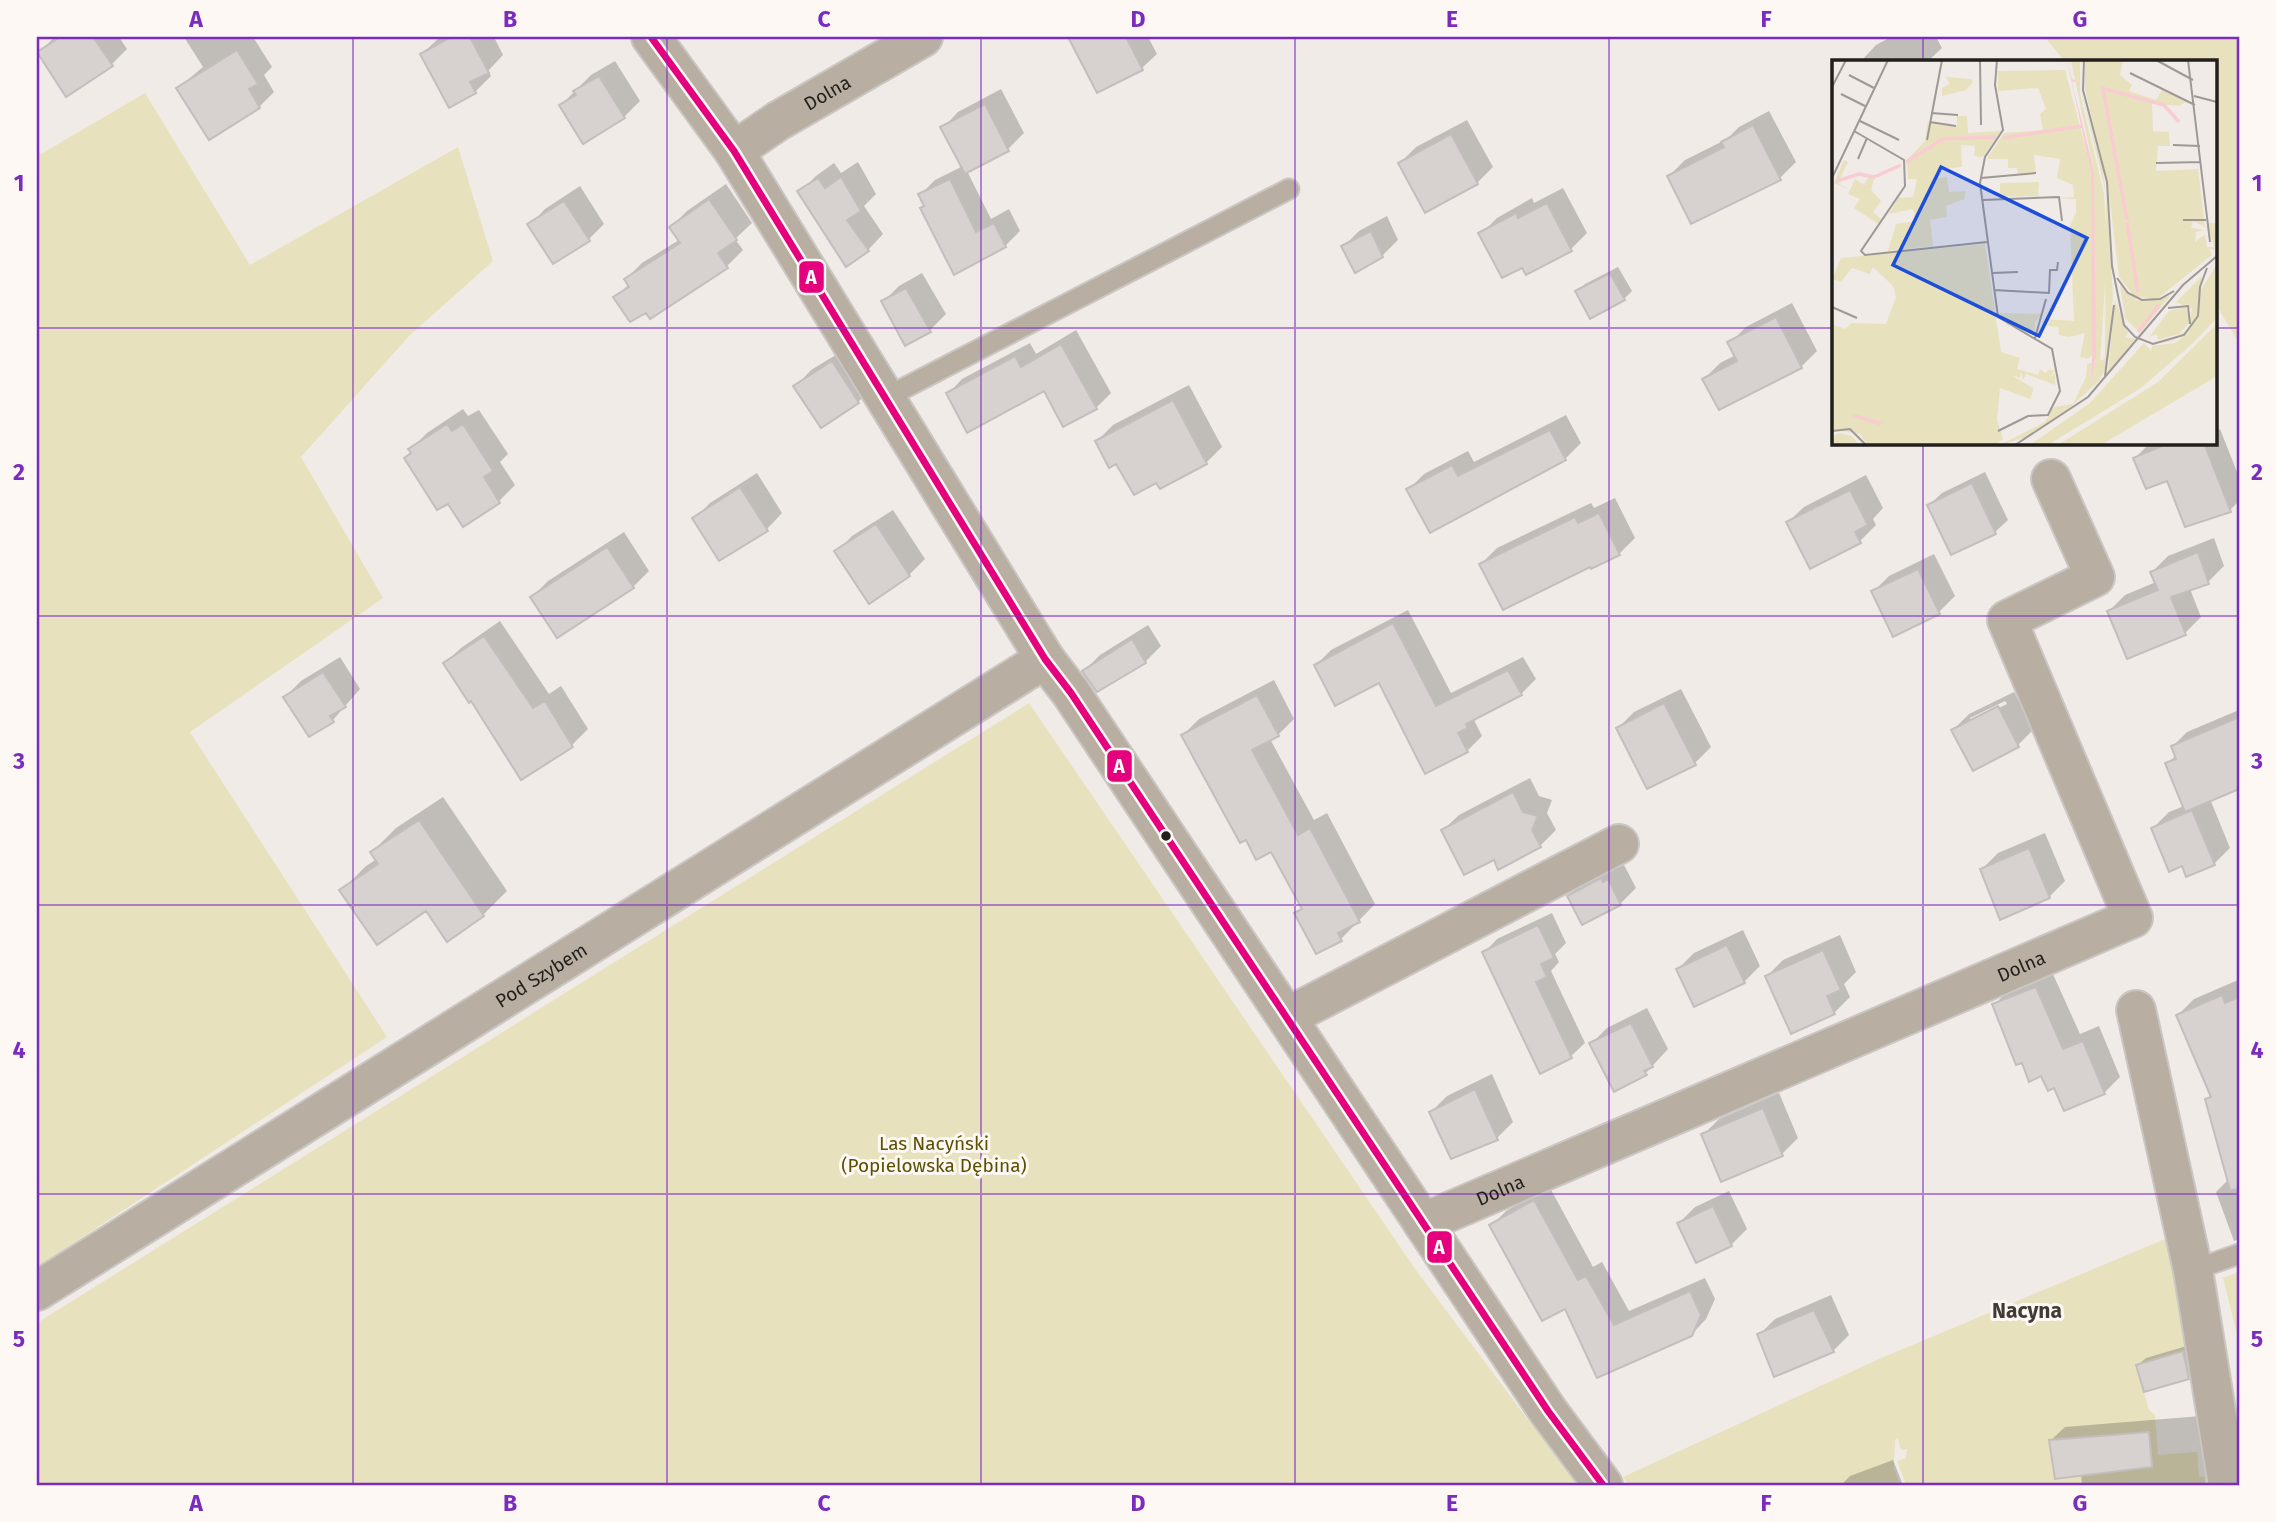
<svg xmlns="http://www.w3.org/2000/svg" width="2276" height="1522" font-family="'Fira Sans',sans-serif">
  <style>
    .green { fill: #e8e1be }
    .shadow { fill: #0003; fill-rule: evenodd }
    .building { fill: #d7d2d0; stroke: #c3bebd; stroke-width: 2 }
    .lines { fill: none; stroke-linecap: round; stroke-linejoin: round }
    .service-casing { stroke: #cac6c3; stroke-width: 23 }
    .minor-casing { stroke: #cac6c3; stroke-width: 42 }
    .service { stroke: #b8afa2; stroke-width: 19 }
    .minor { stroke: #b8afa2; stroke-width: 38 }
    .bus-1-casing { stroke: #fef8f4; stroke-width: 12 }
    .bus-1 { stroke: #e5007d; stroke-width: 7 }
    .grid { fill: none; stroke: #7b2cbf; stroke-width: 2; stroke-opacity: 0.55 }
    .bus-dot { fill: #221f1c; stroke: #fef8f4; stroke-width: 2.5 }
    .labels { text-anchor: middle; stroke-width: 6; stroke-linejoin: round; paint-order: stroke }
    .street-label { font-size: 19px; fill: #221f1c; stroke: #fef8f4 }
    .park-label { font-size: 19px; fill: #5c5002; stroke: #fef8f4 }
    .neighbourhood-label { font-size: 21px; font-weight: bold; fill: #423a35; stroke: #fef8f4 }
    .inset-river { fill: none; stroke: #f8ccd1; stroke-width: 3.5 }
    .inset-road { fill: none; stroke: #9e9996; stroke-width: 2 }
    .view { fill: #1d4ed8; fill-opacity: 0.15; stroke: #1d4ed8; stroke-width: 3.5 }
    .inset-edge { fill: none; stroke: #221f1c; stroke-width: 3.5 }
    .line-badge { stroke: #fef8f4; stroke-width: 2.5 }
    .badge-label { font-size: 19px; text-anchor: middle; font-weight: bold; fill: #fff }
    .neatline { fill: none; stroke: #7b2cbf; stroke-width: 2.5 }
    .grid-label { font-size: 23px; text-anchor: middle; font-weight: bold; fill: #7b2cbf }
  </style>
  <rect width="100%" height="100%" fill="#f0ebe7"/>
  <path class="green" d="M2045,37H2239V343L2215,303V61H2064Z
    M145,93L250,265L458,147L493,261L409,336L301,457L383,598L190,732L387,1037L37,1267V148L41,154Z
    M1029,703L1418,1273L1577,1485H37V1323Z
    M2177,1234L2199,1399L2185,1350L2136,1365L2149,1410L2155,1415L2158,1455L2197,1452L2199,1477L2217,1476L2218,1485H1906L1897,1461L1906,1458L1907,1449L1901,1450L1898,1438L1895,1440L1894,1469L1900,1484L1897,1485H1629L1623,1477L1879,1359Z
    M2239,1272V1342L2223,1278Z"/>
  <path class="shadow" d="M55,37H119L127,49L111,65L39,52Z
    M184,37H253L272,67L264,75L274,92L259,107L178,88L203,67Z
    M440,37H494L503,55L488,71L491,76L475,92L422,54Z
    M1070,37H1148L1157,54L1142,68L1098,91Z
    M1891,37H1936L1942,48L1928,61H1864L1863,59L1876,45Z
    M615,61L640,101L624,117L561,105L591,75Z
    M1001,89L1024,133L1008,149L967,171L991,219L1009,209L1020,231L1005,246L955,273L920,195L935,180L963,166L943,128L958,112Z
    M1769,111L1796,162L1780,178L1669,176L1685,160L1727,139L1739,127Z
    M1467,120L1493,167L1477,183L1400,163L1416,147Z
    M858,162L876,194L864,206L883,234L868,250L800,192L816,176L834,163L841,173Z
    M726,184L752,223L735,239L743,250L727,266L650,316L646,310L616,297L629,284L626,279L642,263L679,240L671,227L687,211Z
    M580,186L604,224L588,240L530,225L545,209Z
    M1563,188L1587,233L1571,249L1523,266L1481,234L1497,218L1532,198L1534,203Z
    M1387,216L1398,240L1382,256L1343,247L1359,231Z
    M1618,267L1632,291L1624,299L1577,292L1585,284Z
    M922,273L946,314L930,330L906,343L883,302L899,286Z
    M1792,303L1817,351L1801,367L1704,379L1720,363L1736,355L1730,343L1746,327Z
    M1076,330L1111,393L1096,408L1044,389L948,394L962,379L1030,343L1036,354Z
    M849,347L874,386L858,402L796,386L811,370Z
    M1189,385L1222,447L1206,463L1157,481L1117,462L1097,441L1113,425Z
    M463,409L468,416L479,410L508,454L500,462L515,485L499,501L463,524L411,449L427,433Z
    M1566,415L1581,443L1565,459L1409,489L1424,474L1468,451L1474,462Z
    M2220,429L2239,477V501L2230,510L2168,479L2135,458L2150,443H2215V432Z
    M1985,472L2008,520L1995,532L1952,552L1929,505L1942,493Z
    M757,473L782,513L767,529L694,519L710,503Z
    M1866,475L1883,508L1873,519L1876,525L1860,541L1811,567L1788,522L1804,507Z
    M1615,498L1635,538L1619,554L1591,564H1481L1497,548L1591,503L1594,508Z
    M893,510L925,559L909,575L837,552L852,536Z
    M624,532L649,571L633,587L532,597L548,581Z
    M2214,538L2224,566L2208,582L2190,589L2201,617L2185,633L2109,611L2125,595L2156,582L2152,572L2168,556Z
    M1934,554L1955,596L1939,612L1873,592L1889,576Z
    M1408,610L1451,693L1523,657L1536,679L1521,694L1474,720L1482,736L1467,751L1379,680L1316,665L1331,650Z
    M500,621L549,694L561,686L588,729L572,745L521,777L472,698L445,663L461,648Z
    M1148,625L1161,646L1145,662L1084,671L1100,655Z
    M340,657L360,689L333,720L285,697L301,681Z
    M1274,680L1294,719L1278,735L1270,739L1314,820L1327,813L1375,904L1341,939L1297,913L1303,907L1272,849L1183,735L1199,719Z
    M1681,689L1711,747L1695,763L1618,728L1634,712Z
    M2014,692L2034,729L2018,745L1974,769L1953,730L1969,714ZM2005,701L2007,704L1970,722V718Z
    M2239,710V787L2210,799L2230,848L2214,864H2183L2153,828L2169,812L2184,806L2167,764L2176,755L2173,746L2187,732Z
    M1530,778L1539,796L1552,800L1547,813L1556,830L1540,846L1494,858L1443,830L1459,815Z
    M443,797L507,891L483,915L426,909L342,890L366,866L377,859L372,852L396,828Z
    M2045,833L2065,881L2049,897L1982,869L1998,853Z
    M1617,863L1619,867L1624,865L1636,888L1620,904L1569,896L1585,880Z
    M1552,913L1566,943L1555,954L1559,962L1551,971L1585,1043L1571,1056L1541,1072L1484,953L1497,939Z
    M1743,930L1760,966L1744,982L1678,969L1694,953Z
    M1840,935L1856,972L1844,984L1850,997L1834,1013L1767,976L1783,960Z
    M2052,972L2080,1034L2099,1026L2120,1077L2104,1093L2055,1086L1994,1005L2010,989Z
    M2238,980L2239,1022L2235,1026L2178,1015L2194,999Z
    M1647,1008L1668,1049L1645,1074L1591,1044L1607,1028Z
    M2239,1072V1078L2222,1085V1089L2239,1082V1239L2234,1241L2216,1192L2229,1179L2207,1099L2227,1077Z
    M1492,1074L1513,1122L1497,1138L1431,1112L1447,1096Z
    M1779,1093L1798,1138L1782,1154L1703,1135L1719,1119Z
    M1549,1186L1593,1267L1602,1262L1629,1311L1705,1278L1715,1299L1706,1319L1691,1335L1597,1376L1566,1306L1491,1226L1506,1211Z
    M1729,1191L1747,1229L1731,1245L1679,1223L1695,1207Z
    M1831,1295L1849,1335L1833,1351L1759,1335L1775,1319Z
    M2190,1345L2195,1370L2188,1377L2138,1365L2146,1358Z
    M2201,1416L2206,1485H2082L2081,1474L2051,1440L2065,1427Z
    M1893,1460L1903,1485H1841L1850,1476Z"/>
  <path class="building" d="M60,37H93L113,66L66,97L37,52Z
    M451,37H470L489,73L470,82L476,93L449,108L420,54Z
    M1068,37H1126L1143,70L1097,93Z
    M237,50L258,84L249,89L260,108L209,140L176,88Z
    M599,76L625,118L583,144L559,105L576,95L573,91Z
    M985,104L1009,151L965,174L940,127Z
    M1753,125L1781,180L1691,224L1667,176L1724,147L1721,142Z
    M1451,134L1478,184L1425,213L1398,163Z
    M841,177L861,211L847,220L869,251L846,267L797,191L818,178L825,188Z
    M950,179L976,232L994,223L1006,247L954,275L920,208L924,206L918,194Z
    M709,199L737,240L718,253L728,268L650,319L646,313L630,322L613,297L629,287L624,279L680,243L669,227Z
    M564,201L590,241L553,264L527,224Z
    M1547,203L1572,251L1526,275L1522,268L1502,278L1478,233L1516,213L1518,218Z
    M1371,231L1383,257L1355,273L1341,246Z
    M1610,273L1625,300L1590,319L1575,291Z
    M906,288L931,332L905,346L881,301Z
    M1776,317L1802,368L1719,410L1702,379L1737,361L1727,342Z
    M1061,344L1097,409L1063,427L1044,391L967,433L946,393L1015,356L1021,367Z
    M832,361L859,403L821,428L793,386Z
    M1173,400L1207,464L1160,489L1156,483L1134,495L1116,464L1109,468L1095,441Z
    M447,424L452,431L463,424L493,471L484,477L500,503L463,527L448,504L437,510L404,458L411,453L408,449Z
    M1550,430L1566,460L1430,533L1406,489L1452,465L1458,476Z
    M2169,443H2204L2231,512L2185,527L2167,481L2146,489L2133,458Z
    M1972,483L1996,534L1951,555L1927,505Z
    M740,487L768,531L719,561L692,518Z
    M1850,490L1868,525L1855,532L1861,543L1810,569L1786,522Z
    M1599,513L1620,555L1591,569L1590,567L1503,610L1479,564L1575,517L1578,523Z
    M876,524L910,576L869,604L834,551Z
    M607,547L634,588L557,638L530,597Z
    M2198,552L2209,584L2171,597L2186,635L2127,659L2107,611L2158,590L2150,572Z
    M1918,569L1940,614L1893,637L1871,591Z
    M1393,623L1436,706L1508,670L1522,695L1466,724L1468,728L1458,733L1468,752L1425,774L1379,683L1335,706L1314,665Z
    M484,636L533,708L545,701L573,747L521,780L471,701L469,703L443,663Z
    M1132,639L1146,663L1097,692L1082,671Z
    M323,672L346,707L330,716L334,722L309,737L283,697Z
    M1257,695L1279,736L1252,750L1298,835L1310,828L1360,922L1338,933L1342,941L1316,954L1294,913L1302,909L1271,852L1256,860L1246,840L1240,843L1181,735Z
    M1664,703L1696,765L1647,789L1616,728Z
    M1998,706L2019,747L1973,771L1951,730Z
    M2239,717V789L2185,812L2165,763L2176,759L2171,746Z
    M1513,792L1523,812L1538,816L1532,830L1541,847L1498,870L1494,860L1464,875L1441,830Z
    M2192,810L2215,865L2186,877L2182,866L2169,872L2151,828Z
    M419,820L484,916L447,942L426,911L377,945L339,890L378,864L370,852Z
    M2029,848L2050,898L2000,920L1980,869Z
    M1601,878L1603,882L1608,879L1621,905L1582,925L1567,896Z
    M1538,925L1554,958L1541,964L1547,977L1536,982L1572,1058L1540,1074L1482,952Z
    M1727,945L1745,983L1694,1007L1676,969Z
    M1823,950L1841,990L1827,996L1835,1014L1791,1034L1765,976Z
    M2036,987L2063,1049L2083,1041L2105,1094L2064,1111L2054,1088L2048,1091L2041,1076L2029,1082L2022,1063L2016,1065L1992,1004Z
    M2222,995L2225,1003L2239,997V1189L2230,1190L2205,1099L2211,1097L2176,1015Z
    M1631,1023L1653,1067L1644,1071L1647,1075L1614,1092L1589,1043Z
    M1475,1089L1498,1140L1451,1159L1429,1112Z
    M1763,1108L1783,1156L1721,1182L1701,1134Z
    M1534,1200L1578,1280L1586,1276L1614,1325L1690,1291L1701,1315L1692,1336L1597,1378L1565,1309L1542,1321L1489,1225Z
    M1713,1206L1732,1246L1696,1263L1677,1223Z
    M1814,1310L1834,1352L1774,1377L1757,1334Z
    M2183,1351L2189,1379L2144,1392L2136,1365Z
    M2149,1432L2152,1467L2055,1479L2049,1440Z"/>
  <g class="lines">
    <defs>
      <path id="service" d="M885,398L1289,189
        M2193,1270L2239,1254"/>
      <g id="minor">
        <path d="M651,37L734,151L1045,659L1071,693L1548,1411L1603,1485"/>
        <path id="s1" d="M734,151L778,121L923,37"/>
        <path d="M2136,1010L2193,1270L2228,1485"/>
        <path d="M1287,1017L1619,844"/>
        <path id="s2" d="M1423,1223L2133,918L2007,620L2095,577L2051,479"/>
        <path id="s3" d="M37,1291L1045,659"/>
      </g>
    </defs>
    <use href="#service" class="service-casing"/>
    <use href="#minor" class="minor-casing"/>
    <use href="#service" class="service"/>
    <use href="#minor" class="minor"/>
    <defs>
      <path id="bus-1" d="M651,37L734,151L1045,659L1071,693L1548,1411L1603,1485"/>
    </defs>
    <use href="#bus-1" class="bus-1-casing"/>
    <use href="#bus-1" class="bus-1"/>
  </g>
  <path class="grid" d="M353,37V1485M667,37V1485M981,37V1485M1295,37V1485M1609,37V1485M1923,37V61M37,328H1833M2215,328H2239M1923,443V1485M37,616H2239M37,905H2239M37,1194H2239"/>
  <circle class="bus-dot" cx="1166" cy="836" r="6"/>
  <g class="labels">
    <g class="street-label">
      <text dy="7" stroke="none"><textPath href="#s1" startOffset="110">Dolna</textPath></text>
      <text dy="7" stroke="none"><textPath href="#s2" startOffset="651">Dolna</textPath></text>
      <text dy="7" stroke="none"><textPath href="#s3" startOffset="595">Pod Szybem</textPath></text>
      <text dy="7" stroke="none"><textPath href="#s2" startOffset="84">Dolna</textPath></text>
    </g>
    <g class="park-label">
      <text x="934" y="1150">Las Nacyński<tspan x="934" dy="22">(Popielowska Dębina)</tspan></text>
    </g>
    <g class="neighbourhood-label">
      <text x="2027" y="1318">Nacyna</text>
    </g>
  </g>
  <g transform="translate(1832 60)">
    <rect width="385" height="385" fill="#f0ebe7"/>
    <path d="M239,0H248V34L272,134L275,196L268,301H263L262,111ZM253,0H291L288,15L300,25L297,31L324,40L330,30L354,42L347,46L320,43L321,71L337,72L338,86H326L324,111L366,109L373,167L361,161L359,168L372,170L364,172L363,182L373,174L375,187H382L375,163H385V190L377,189L380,195L325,239L302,236L287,217L277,133L253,29ZM233,10L259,108L261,294L256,299L248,297L253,273L237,277L227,275L226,267L210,265L212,259L242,261L238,166L244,153V139L218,138L242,137L241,125L225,118L228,99L202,95L204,113L186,115L185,108H176V99H155L172,73L211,70L208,54L214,49L206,28L166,31V11ZM114,17L139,19L141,22L134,30L110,36V28L118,24ZM248,26L271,111L274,133L281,235L276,304L267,321L235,350L195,377L168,385L213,362L222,347L241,344L254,317L255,304L261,302L260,323L263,302L273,299L274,133ZM125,56H135L136,73L169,71L151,97L142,96L143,86L129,85L130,107L106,109L107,118L115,117L117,132L134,131L132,139L114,146L115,157L98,160L101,186L56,191L64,164L83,161L81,149L57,154L66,138L81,137L85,119H76L75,100L93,81L96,62L125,66ZM12,100L16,102L6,123L18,130L23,119L32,125L36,118L42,119L39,130L49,141L41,152L49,159L46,164L22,148L28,139L16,134L18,130L2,123ZM207,122L206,136L168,137V123ZM153,184L169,292L188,298L185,309L206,315L208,309L214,313L216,310H223L217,319L223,313V325L194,314L191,320L189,312L188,318L179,315L201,328L200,334L198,339L168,328L165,360L171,379L163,385H35L28,374L0,369V264L13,269L20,263L54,264L64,237L61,226L41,207L38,214L20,208L9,222L0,219L9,198ZM385,204V258L361,283L309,328L216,385H198L258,343L312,283L319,291L320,286L343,283L356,273L369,230ZM370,216L365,252L362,261L358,268L349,276L340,281L329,283L318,282L340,280L357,268L360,249L344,242ZM288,225L305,240L338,236L308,273L293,258ZM283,240L296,273L293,277L303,279L276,313ZM354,247L358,262L347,274L326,280L325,274L317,277L337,251ZM167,253L210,254L203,262V276L183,268L184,262L176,266ZM385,264V316L269,385H226L326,322ZM7,373L20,376L27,385H0V377Z" fill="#e8e1be"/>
    <path d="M235,0L240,19L245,21L240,22L262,111L264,294L260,323L259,112Z" fill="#f8ccd1"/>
    <path class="inset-river" d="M269,28L332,45L347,62M271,29L295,160M171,78L250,66M74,102L111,79L164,77M5,121L27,114L42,117L69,105M295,162L306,232M306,272L327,245M21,355L49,364"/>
    <path class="inset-road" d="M148,0L149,65M165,0L163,25L171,70L153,97L148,123L166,257L220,289L228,331L216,355L196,356L166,371M252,0L251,30L275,122L280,206L292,265L303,277L321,284L352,275L366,256L368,227L375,208M324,0L361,20M356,0L378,182M298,13L363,45M17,15L42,28M0,27L14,0M9,34L33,46M362,36L385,42M99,53L126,55M28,61L67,80M98,62L124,66M22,71L72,100L73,126L29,191L33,195L155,182M95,80L110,0M341,85L368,86M26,99L35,78M324,103L369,102M0,118L56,0M149,118L204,113M151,140L227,137L230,161M351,160H374M160,213L186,212M285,218L296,233L310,240L328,239L342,231M162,230L217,233L218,210H225L226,202M0,247L25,258M336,248L356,246L358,264M203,278L214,239M273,316L282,245M0,371L18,369L34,385M183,385L256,337L351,225L385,196"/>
    <path class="view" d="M109,107L255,178L207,276L61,205Z"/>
    <rect width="385" height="385" class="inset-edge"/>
  </g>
  <g class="line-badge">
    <rect x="798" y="260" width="27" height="34" rx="7" fill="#e5007d"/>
    <rect x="1106" y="749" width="27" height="34" rx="7" fill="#e5007d"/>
    <rect x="1426" y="1230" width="27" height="34" rx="7" fill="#e5007d"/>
  </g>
  <g class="badge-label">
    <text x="811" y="284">A</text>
    <text x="1119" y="773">A</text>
    <text x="1439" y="1254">A</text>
  </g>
  <rect width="2276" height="1522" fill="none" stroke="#fef8f4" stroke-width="77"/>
  <rect x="38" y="38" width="2200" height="1446" class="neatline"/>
  <g class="grid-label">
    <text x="196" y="27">A</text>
    <text x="510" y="27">B</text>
    <text x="824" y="27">C</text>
    <text x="1138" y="27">D</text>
    <text x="1452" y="27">E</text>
    <text x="1766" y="27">F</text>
    <text x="2080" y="27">G</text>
    <text x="19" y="191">1</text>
    <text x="2257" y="191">1</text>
    <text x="19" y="480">2</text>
    <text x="2257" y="480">2</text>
    <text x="19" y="769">3</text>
    <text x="2257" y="769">3</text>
    <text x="19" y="1058">4</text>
    <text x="2257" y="1058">4</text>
    <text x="19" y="1347">5</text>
    <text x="2257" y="1347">5</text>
    <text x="196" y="1511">A</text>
    <text x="510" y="1511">B</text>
    <text x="824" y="1511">C</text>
    <text x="1138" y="1511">D</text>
    <text x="1452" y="1511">E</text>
    <text x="1766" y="1511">F</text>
    <text x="2080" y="1511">G</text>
  </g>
</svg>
